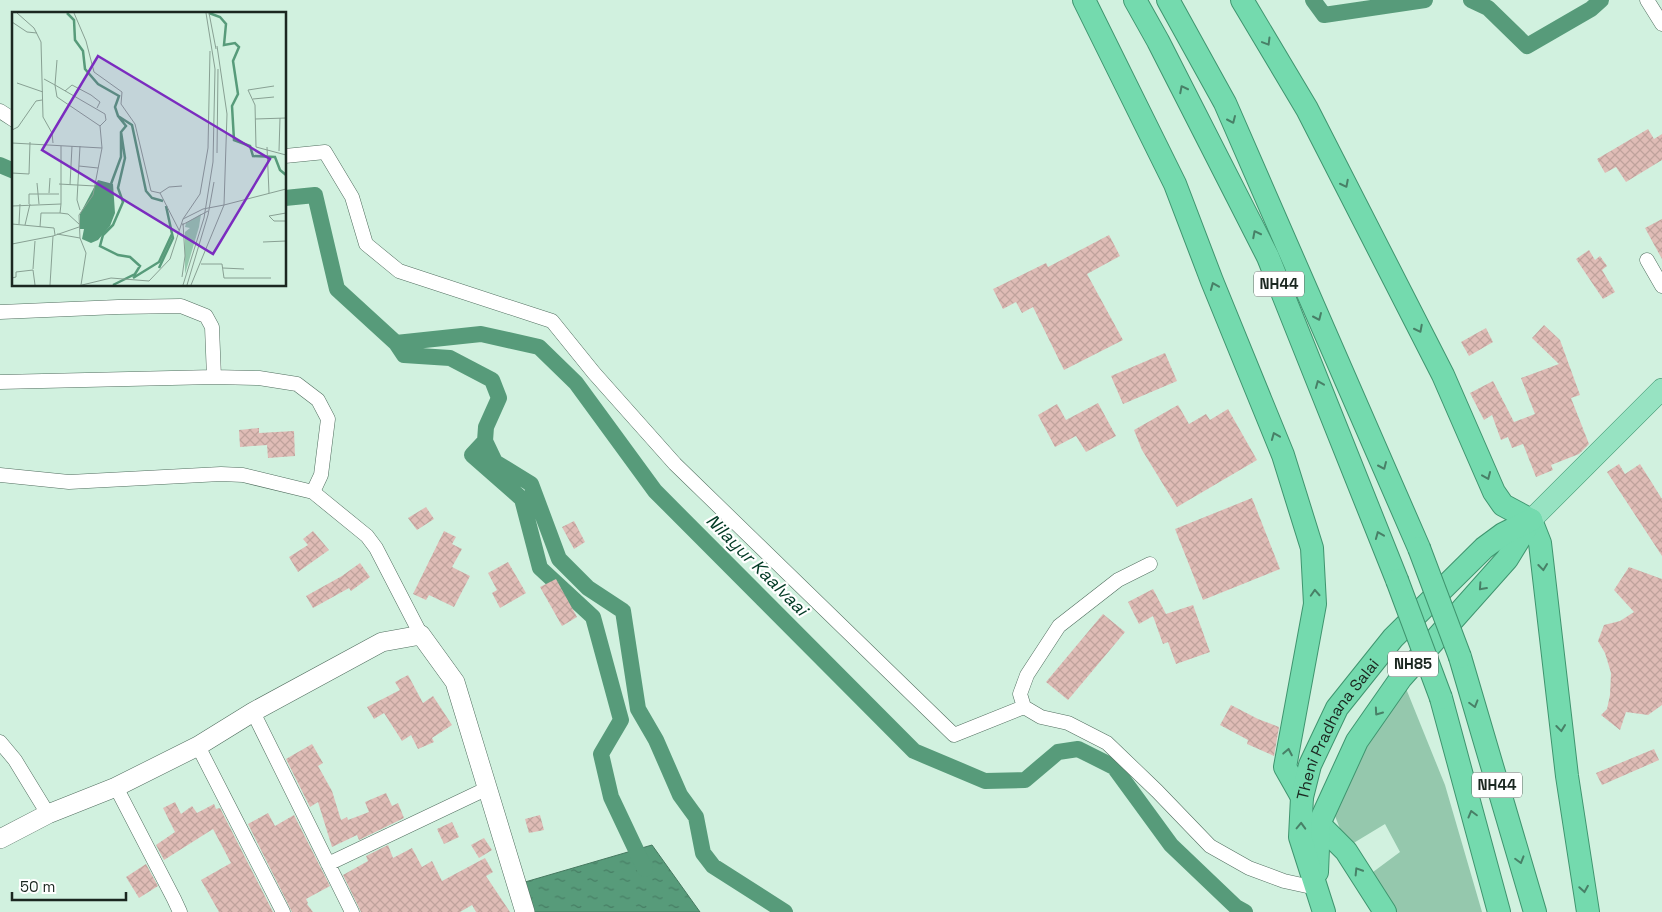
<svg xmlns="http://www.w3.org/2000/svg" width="1662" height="912" font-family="'Space Grotesk',sans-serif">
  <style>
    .garden { fill: #95c8ad }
    .water { fill: url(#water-ripples); stroke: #45785f }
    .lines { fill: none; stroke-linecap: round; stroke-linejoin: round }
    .canal { stroke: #579b7a; stroke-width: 16 }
    .building { fill: url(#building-cross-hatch) }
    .minor-casing { stroke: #516e5f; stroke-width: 15 }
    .secondary-casing { stroke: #516e5f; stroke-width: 20 }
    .primary-casing { stroke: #3f956f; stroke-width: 22 }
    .trunk-casing { stroke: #3f956f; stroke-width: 24 }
    .minor { stroke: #fff; stroke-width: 14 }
    .secondary { stroke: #fff; stroke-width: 19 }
    .primary { stroke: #97e3c2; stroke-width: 21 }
    .trunk { stroke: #74daae; stroke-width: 22 }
    .trunk-bridge-casing { stroke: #3f956f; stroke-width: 24; stroke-linecap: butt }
    .trunk-bridge { stroke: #74daae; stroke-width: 22 }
    .oneway { stroke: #488067 }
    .labels { text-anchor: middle; stroke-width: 4.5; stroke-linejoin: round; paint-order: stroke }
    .shield { fill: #fff; stroke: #5f6863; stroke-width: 1 }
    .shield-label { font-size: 15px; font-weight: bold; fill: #1b2720 }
    .street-label { font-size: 16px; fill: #1b2720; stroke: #fff }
    .water-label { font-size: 18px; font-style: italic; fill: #003a24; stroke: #fff }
    .inset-river { fill: none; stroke: #579b7a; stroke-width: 2.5 }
    .inset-road { fill: none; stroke: #88a093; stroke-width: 1 }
    .view { fill: #7b2cbf; fill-opacity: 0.15; stroke: #7b2cbf; stroke-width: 2.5 }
    .inset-edge { fill: none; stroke: #1b2720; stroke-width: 2.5 }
  </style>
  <defs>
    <pattern id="water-ripples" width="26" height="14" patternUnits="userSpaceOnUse" patternTransform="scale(1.25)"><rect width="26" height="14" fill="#579b7a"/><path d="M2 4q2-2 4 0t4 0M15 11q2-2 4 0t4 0" fill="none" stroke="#477e64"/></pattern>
    <pattern id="building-cross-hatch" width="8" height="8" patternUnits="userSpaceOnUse" patternTransform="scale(1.25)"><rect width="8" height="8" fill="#dfbcb6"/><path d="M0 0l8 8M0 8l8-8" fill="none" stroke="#bfa29c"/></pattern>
  </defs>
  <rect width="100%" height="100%" fill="#d1f1df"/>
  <path class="garden" d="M1405,686L1445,785L1482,912H1395L1369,875L1400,852L1385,824L1347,847L1335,816L1362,746Z"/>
  <path class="water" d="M652,845L700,912H533L525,882Z"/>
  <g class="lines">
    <path class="canal" d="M1313,0L1324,15L1425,0
      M1471,0L1488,8L1527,46L1591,9L1601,0
      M0,165L14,171
      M285,198L315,195L337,289L396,343L481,334L539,347L576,383L655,491L914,751L985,781L1025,780L1058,752L1078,749L1114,767L1171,845L1236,907L1245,912
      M396,343L404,355L450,358L492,380L499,398L486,427L485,441L495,462L531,484L559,559L588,588L623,611L638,709L656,740L680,795L696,817L703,853L713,866L785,912
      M485,441L472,455L522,499L540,568L593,617L621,720L601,754L611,797L645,869"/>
  </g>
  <path class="building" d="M1648,129L1654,139L1662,134V160L1626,182L1616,167L1605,173L1597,159Z
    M1662,219V259L1645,228Z
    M1109,235L1120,256L1087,274L1123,340L1064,370L1033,307L1022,313L1016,302L1003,309L993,289L1046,263L1048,267Z
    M1589,250L1595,260L1600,256L1607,266L1602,270L1615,292L1603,299L1576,259Z
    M1544,325L1560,340L1580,395L1571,398L1589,444L1579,454L1551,465L1553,470L1536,477L1523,444L1512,448L1508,437L1501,440L1492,415L1484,420L1470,393L1493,381L1514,422L1535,414L1521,378L1559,364L1532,338Z
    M1486,328L1493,342L1469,356L1461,342Z
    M1165,353L1177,381L1123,404L1111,376Z
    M1098,403L1116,436L1086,452L1076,436L1055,447L1038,415L1057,404L1066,420Z
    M1178,405L1189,424L1206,414L1210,420L1228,409L1257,460L1177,507L1142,450L1134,430Z
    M259,428V433L294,431L295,456L268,458L267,445L240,447L239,430Z
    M1619,464L1625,474L1640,464L1662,499V556L1607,472Z
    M1252,498L1280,569L1203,600L1175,529Z
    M426,507L434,519L417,530L408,518Z
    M574,521L585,542L574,549L562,527Z
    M313,531L329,550L298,572L289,557L308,545L303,539Z
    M444,531L456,537L452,544L462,549L452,567L470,576L454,607L429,595L426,600L413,594Z
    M508,562L526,593L500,608L492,593L497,590L488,573Z
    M360,563L370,577L351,591L349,588L313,608L306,596L342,576Z
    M1629,567L1662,579V705L1648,715L1626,712L1620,730L1601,715L1607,709L1610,695L1611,673L1605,653L1598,641L1604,625L1620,621L1634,612L1614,590Z
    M556,579L577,617L562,626L540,587Z
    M1153,589L1166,614L1193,605L1210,652L1176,664L1168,642L1163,644L1153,616L1139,624L1128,602Z
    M1103,614L1125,632L1068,700L1046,682Z
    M408,675L423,703L433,696L452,725L432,738L434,742L418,749L411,735L402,741L384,713L374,719L367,707L400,690L395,682Z
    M1231,705L1258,719L1279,727L1274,756L1247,744L1248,740L1220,725Z
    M312,744L323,763L318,766L332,791L341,820L347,817L348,820L369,812L365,802L386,793L392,806L398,803L404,818L359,840L357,835L332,847L318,802L310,807L286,759Z
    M1654,749L1659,760L1602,785L1596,773Z
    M175,802L181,814L192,806L197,813L214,804L216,809L220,808L273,912H219L201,880L231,863L213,829L164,860L156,845L175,832L163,808Z
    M268,813L275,826L294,815L330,886L306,899L308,903L307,904L313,912H292L248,824Z
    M540,815L544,830L529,833L525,819Z
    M452,822L459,837L444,844L437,829Z
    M484,838L492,850L479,858L471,845Z
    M388,845L393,858L412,848L422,867L432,861L442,881L485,858L493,872L486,876L510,912H476L472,905L460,912H361L343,875L368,861L366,856Z
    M146,864L158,886L139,898L126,877Z"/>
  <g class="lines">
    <defs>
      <path id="minor" d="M1647,0L1662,24
        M0,111L14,120
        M285,156L325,152L352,197L366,244L399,271L552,321L594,373L675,464L954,735L1024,707
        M1647,260L1662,286
        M0,312L118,307L181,306L206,316L212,327L214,377
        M0,382L214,377L259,378L297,384L318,400L328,419L321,475L313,492
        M0,475L69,482L221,474L243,475L313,492L367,536L376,548L421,635
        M1150,564L1118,580L1059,626L1027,675L1020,694L1024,707L1041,717L1068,723L1107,743L1157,791L1210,846L1249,868L1284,881L1316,888
        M253,712L352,912
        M0,742L15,760L48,814
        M198,746L283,912
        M116,787L174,899L180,912
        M328,864L488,788"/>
      <path id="secondary" d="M0,839L48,814L116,787L198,746L253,712L382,642L421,635L455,682L525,912"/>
      <path id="primary" d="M1531,520L1662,389"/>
      <g id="trunk">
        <path d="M1084,0L1175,184L1212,281L1283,455L1312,548L1315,604L1285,767L1302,797"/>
        <path d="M1135,0L1158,41L1268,257L1397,580"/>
        <path d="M1168,0L1225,103L1419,548"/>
        <path d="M1242,0L1307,109L1443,375L1494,492L1503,505L1531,520L1540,543L1567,776L1588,912"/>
        <path d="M1460,657L1535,912"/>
        <path d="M1441,698L1499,912"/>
        <path d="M1319,824L1346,851L1385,912"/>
        <path d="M1317,872L1319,824L1357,741L1401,678L1507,559L1531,520"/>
        <path id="s1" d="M1324,912L1300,837L1302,797L1310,765L1337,708L1393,638L1484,548L1503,534L1531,520"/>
      </g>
    </defs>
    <use href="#minor" class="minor-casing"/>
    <use href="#secondary" class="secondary-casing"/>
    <use href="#primary" class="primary-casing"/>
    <use href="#trunk" class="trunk-casing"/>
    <use href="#minor" class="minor"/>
    <use href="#secondary" class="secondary"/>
    <use href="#primary" class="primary"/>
    <use href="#trunk" class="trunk"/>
    <defs>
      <path id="trunk-bridge" d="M1419,548L1460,657
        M1397,580L1441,698"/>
    </defs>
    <use href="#trunk-bridge" class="trunk-bridge-casing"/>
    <use href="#trunk-bridge" class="trunk-bridge"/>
  </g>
  <defs><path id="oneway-chevron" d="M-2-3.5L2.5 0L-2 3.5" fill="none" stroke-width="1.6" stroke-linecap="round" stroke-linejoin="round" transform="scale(1.25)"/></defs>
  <g class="oneway">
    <use href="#oneway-chevron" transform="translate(1267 42) rotate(59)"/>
    <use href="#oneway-chevron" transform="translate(1183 89) rotate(-117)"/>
    <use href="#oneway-chevron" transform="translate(1232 120) rotate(66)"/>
    <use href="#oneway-chevron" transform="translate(1345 184) rotate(63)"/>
    <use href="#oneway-chevron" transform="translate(1256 234) rotate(-117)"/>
    <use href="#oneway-chevron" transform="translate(1214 286) rotate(-112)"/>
    <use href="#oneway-chevron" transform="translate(1318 317) rotate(66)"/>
    <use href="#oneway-chevron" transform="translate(1419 329) rotate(63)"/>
    <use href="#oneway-chevron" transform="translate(1319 384) rotate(-112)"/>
    <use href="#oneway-chevron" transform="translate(1275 436) rotate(-112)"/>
    <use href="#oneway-chevron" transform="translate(1383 466) rotate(66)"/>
    <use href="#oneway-chevron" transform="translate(1487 476) rotate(67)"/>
    <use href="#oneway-chevron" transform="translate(1379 535) rotate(-112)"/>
    <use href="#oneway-chevron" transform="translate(1543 567) rotate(83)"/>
    <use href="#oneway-chevron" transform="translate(1482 587) rotate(132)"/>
    <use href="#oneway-chevron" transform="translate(1315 593) rotate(-93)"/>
    <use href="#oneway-chevron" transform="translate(1474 704) rotate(74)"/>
    <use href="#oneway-chevron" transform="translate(1378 712) rotate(125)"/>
    <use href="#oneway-chevron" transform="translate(1561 728) rotate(83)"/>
    <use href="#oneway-chevron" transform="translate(1288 752) rotate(-79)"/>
    <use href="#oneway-chevron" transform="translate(1472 814) rotate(-105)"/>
    <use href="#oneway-chevron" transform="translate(1301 826) rotate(-88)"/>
    <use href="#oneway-chevron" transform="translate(1520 860) rotate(74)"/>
    <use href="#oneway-chevron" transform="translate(1358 871) rotate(-122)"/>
    <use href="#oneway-chevron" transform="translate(1584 889) rotate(81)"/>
  </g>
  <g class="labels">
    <g class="shield">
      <rect x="1254" y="271.5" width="50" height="25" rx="4"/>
      <rect x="1388" y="651.5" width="50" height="25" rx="4"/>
      <rect x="1472" y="772.5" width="50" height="25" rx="4"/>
    </g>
    <g class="shield-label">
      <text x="1279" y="289">NH44</text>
      <text x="1413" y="669">NH85</text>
      <text x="1497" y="790">NH44</text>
    </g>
    <g class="street-label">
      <text dy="6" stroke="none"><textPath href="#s1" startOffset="196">Theni Pradhana Salai</textPath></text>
    </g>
    <g class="water-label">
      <text transform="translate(757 565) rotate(45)" y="6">Nilayur Kaalvaai</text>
    </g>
  </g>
  <g transform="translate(12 12)">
    <rect width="274" height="274" fill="#d1f1df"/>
    <path d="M189,202L187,215L173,262V220L178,216L173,215L174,211Z" fill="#95c8ad"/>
    <path d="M86,168L101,172L103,201L98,214L86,228L79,231L70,227L72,217H68V202Z" fill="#579b7a"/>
    <path class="inset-river" d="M55,1L62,8L63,28L71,39L73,57L86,72L107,84L103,95L106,104L120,113L134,179L140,186L151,189M197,1L208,5L214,12L212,33L223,31L227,35L221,49L226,82L220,94L222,128L238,134L241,144L263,145L268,158L274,163M99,172L109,145V120M147,256L161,226L154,194M121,266L147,250L160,222M101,273L123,262L128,254L118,245L106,243L88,234L91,223L101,213L111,190L106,176L113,146L109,120L114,114L106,104"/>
    <path class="inset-road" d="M5,1L22,16L29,30L31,105L40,121L41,131M62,1L74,29L82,60L110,80L109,92L123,112L139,179L148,181M197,1L204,37M0,10L15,20L25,21M45,48L43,73L93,102L94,108L88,114M32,67L43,73L45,85L88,114L90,136M5,71L31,80M262,74L236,78L243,93L244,135L274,143M53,79L60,73L79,83L88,90L85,96M241,87L262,85M243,107L274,106M0,118L6,115L24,89L30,88M0,131L90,136L81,183L67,203L68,226L74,241L69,273M68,134L65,188L68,198M255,135L257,181M267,139L268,106M205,141L206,57M67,154L86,156M0,161L17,162L18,130M25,171L27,192M47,172L83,174M58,173L60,134M37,181L38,166M17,192V182H47M49,192V134M212,193L274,177M0,194L49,192L48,201L56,202L67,212M274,201L257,204L262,209H274M171,207L188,182L196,136L198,39M0,212L42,216L43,223M7,212L8,192M13,213L18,192M170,213L196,199M28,215L29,201H48M167,218L148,181L157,175L170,174M45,222L68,226M251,230L274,229M0,232L41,224M189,252H210L212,266H259M211,256L232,257M21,257L23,229M170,265L173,244L171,211M0,266L4,265V260L21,258L23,273M38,273L41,224L67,215M70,273L99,266L137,269L158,247L171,207L191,197L212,193M171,273L192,206L201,150L203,57L194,1M175,273L196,203L202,170M179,273L212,193L215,102L205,34"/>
    <path class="view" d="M86,44L258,147L201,242L30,138Z"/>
    <rect width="274" height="274" class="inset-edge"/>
  </g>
  <path d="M12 892v8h114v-8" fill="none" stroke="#1b2720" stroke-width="2.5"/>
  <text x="20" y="892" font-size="15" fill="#1b2720" stroke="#ffffff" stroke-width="4" paint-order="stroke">50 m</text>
</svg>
